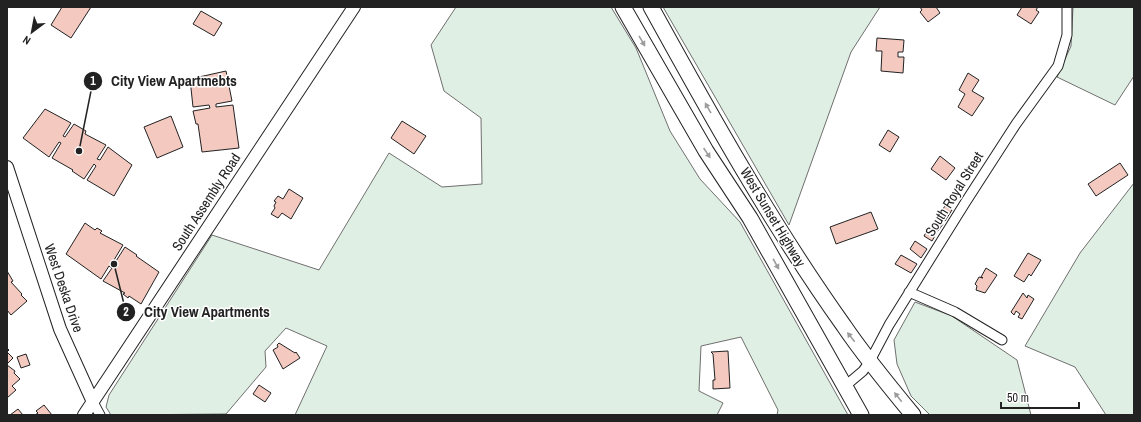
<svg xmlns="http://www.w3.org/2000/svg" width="1141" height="422" font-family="'Archivo Narrow',sans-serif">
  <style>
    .green { fill: #e0efe3; stroke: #6f6f6f }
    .building { fill: #f3c9c0; stroke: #222 }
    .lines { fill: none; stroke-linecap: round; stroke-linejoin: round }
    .minor-casing { stroke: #222; stroke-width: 11 }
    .tertiary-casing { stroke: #222; stroke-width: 14 }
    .primary-casing { stroke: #222; stroke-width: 17 }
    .minor { stroke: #fff; stroke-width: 9 }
    .tertiary { stroke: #fff; stroke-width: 12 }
    .primary { stroke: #fff; stroke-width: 15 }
    .oneway { fill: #9c9c9c }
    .labels { text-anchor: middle; stroke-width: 3; stroke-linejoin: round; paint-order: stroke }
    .street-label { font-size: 14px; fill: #222; stroke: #fff }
    .leader { fill: none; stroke: #222; stroke-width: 1.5 }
    .callout-dot { fill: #222; stroke: #fff; stroke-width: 1.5 }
    .mark-label { font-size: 12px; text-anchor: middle; font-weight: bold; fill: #fff }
    .callout-label { font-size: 15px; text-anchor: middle; font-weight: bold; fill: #222; stroke: #fff; stroke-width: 3; stroke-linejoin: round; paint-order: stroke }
  </style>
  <rect width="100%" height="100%" fill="#fff"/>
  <path class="green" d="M456,7H611L636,48L670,131L700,179L740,222L848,415H777L778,410L741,337L701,346L699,391L723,403L717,415H295L327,346L286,328L265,351L266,367L226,414L111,415L106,407L109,395L212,235L319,270L389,153L442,187L482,184L481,118L444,91L431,45Z
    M663,7H880L851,52L789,225Z
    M1073,7H1134V76L1115,105L1057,77L1071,46Z
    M1134,183V415H1106L1075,367L1025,346L1080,253Z
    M915,302L952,316L1017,360L1031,415H930L911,396L897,364L894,340Z"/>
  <path class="building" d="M62,7H91L71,38L51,25Z
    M920,7H936L940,13L928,22L920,12L922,10Z
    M1022,7H1038L1036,10L1039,12L1031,24L1017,15Z
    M201,11L222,23L214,36L193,24Z
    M877,38L904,40L903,52H898V57H904L903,73L881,71L882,51H876Z
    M226,71L232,101L216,104V107L233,105L239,148L202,152L198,124H196L193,111L210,108L209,105L193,107L190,79Z
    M968,73L979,80L972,91L984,98L972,116L958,107L965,94L959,90Z
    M45,109L71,123L63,136L65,137L74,124L86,131L85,134L106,145L97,159L100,160L108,147L132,165L114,196L87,180L96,166L94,164L84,179L72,171L73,170L52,158L61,143L59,142L49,157L23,138Z
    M171,116L183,147L157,158L144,127Z
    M402,121L426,136L414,154L391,138Z
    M888,130L899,137L890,152L879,145Z
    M940,156L955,168L946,180L931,169Z
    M1120,163L1128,175L1096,196L1088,184Z
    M289,189L303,198L291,219L282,213L278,218L271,214L275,208L274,206L276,202L274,201L278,196L283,199Z
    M945,206L952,210L945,221L938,216Z
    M871,212L878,229L836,244L830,227Z
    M936,219L943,224L938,231L931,226Z
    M85,223L95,230L97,228L102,231L100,233L123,245L114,260L116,261L125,247L137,255L136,256L159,272L141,304L129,296L128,298L123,294L125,293L103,281L112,268L109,266L101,279L66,254Z
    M928,229L936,234L932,241L924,236Z
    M915,241L927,249L921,258L910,249Z
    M1028,253L1041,260L1031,276L1029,274L1024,282L1014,276Z
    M901,255L917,264L911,273L895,264Z
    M986,268L997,275L985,293L976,290L977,286L975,284L979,277L983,278L981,277Z
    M7,271L13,281L11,282L22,294L21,295L27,301L11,315L7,310Z
    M1023,293L1027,298L1028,295L1034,299L1022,319L1018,317L1020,314L1016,311L1014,315L1011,312Z
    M279,343L295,353L296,352L300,358L283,369L273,350L278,347L277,345Z
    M7,348L9,350L7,352L13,358L7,364Z
    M728,351L730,388L713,389V380H715L713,354L711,352Z
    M26,354L30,365L21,368L17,357Z
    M7,365L15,371L14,373L20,379L12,386L16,390L7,398Z
    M259,385L271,393L265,402L253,394Z
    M44,405L52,415H35L38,413L36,411Z
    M18,409L23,415H10Z"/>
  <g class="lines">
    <defs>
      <path id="minor" d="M909,292L955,312L1002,340
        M844,387L863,371L870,361L889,325L965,203L1016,124L1058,66L1067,35V7
        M93,402L100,415"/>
      <path id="tertiary" d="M7,167L60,329L93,402
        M84,415L354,7"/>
      <path id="primary" d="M623,7L706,151L750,218L861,415
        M651,7C711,116 772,225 844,326C865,357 889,386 913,415"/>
    </defs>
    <use href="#minor" class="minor-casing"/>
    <use href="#tertiary" class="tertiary-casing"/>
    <use href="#primary" class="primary-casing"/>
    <use href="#minor" class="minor"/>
    <use href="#tertiary" class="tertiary"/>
    <use href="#primary" class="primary"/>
  </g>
  <defs><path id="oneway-solid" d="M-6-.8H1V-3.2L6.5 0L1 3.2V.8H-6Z"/></defs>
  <g class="oneway">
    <use href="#oneway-solid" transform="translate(642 41) rotate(60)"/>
    <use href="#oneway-solid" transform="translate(708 108) rotate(-120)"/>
    <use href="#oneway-solid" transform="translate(707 153) rotate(56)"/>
    <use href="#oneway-solid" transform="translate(776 264) rotate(61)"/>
    <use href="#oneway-solid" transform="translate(851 337) rotate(-128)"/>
    <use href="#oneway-solid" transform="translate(898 397) rotate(-128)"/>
  </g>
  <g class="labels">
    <g class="street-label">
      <text transform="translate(954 194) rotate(-58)" y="5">South Royal Street</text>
      <text transform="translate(206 202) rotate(-57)" y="5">South Assembly Road</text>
      <text transform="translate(773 217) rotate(59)" y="5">West Sunset Highway</text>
      <text transform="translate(64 288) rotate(71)" y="5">West Deska Drive</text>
    </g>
  </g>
  <path class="leader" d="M79 151L93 81M114 264L126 312"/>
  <g class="callout-dot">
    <circle cx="79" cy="151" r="4"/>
    <circle cx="114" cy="264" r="4"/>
    <circle cx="93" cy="81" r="10"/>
    <circle cx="126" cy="312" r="10"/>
  </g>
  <g class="mark-label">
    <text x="93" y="85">1</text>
    <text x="126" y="316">2</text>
  </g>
  <g class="callout-label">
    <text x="174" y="86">City View Apartmebts</text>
    <text x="207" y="317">City View Apartments</text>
  </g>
  <rect width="1141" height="422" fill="none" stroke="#222222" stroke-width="16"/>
  <g transform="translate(32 32) rotate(212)" stroke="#ffffff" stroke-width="3" paint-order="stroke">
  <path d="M0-3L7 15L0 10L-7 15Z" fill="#222222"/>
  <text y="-6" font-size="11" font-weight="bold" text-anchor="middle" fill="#222222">N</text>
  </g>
  <path d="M1001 402v6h78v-6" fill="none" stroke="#222222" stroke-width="2"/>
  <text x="1007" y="402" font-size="12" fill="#222222" stroke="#ffffff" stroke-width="3" paint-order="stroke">50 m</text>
</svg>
